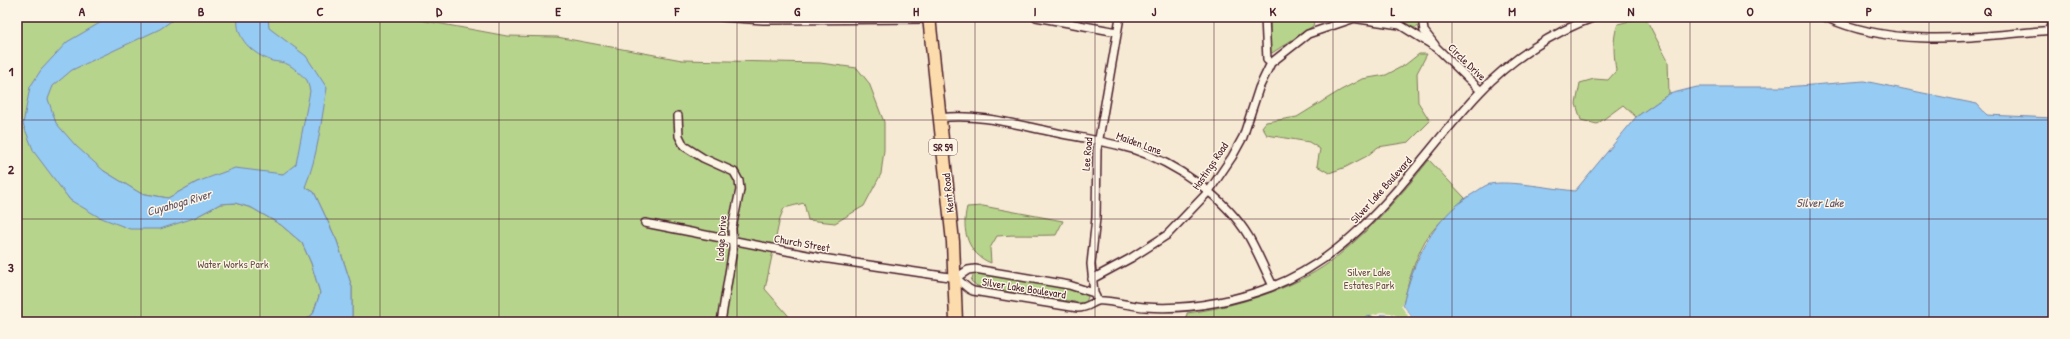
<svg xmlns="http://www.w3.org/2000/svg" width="2070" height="339" font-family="'Patrick Hand',sans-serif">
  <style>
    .green { fill: #b7d48c; stroke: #807a5c }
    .water { fill: #96cbf4; stroke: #7886a4 }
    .pier { fill: #f7ead5 }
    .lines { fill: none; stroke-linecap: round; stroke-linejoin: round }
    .street-casing { stroke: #4a1f2b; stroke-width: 10 }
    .primary-casing { stroke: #4a1f2b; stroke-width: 15 }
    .street { stroke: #fcf5e5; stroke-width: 7 }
    .primary { stroke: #fcdcac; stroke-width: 12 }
    .grid { fill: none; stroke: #4a1f2b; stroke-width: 1; stroke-opacity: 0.55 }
    .labels { text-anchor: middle; stroke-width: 3; stroke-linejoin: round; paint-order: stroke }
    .shield { fill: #fcf5e5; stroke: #7f5f63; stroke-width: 1 }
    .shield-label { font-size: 10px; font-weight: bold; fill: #4a1f2b }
    .street-label { font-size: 11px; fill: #4a1f2b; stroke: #fcf5e5 }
    .park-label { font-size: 11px; fill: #654c43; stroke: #fcf5e5 }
    .water-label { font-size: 12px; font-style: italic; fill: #615367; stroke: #fcf5e5 }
    .neatline { fill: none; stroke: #4a1f2b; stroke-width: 1.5 }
    .grid-label { font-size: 13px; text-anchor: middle; font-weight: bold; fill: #4a1f2b }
  </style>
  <rect width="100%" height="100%" fill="#f7ead5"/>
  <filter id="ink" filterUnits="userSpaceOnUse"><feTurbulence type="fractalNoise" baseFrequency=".025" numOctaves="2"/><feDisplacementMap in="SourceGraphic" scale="8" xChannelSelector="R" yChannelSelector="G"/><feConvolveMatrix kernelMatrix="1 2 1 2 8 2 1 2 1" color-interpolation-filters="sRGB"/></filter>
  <g filter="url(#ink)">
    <path class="green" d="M17,17H404L507,36L557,37L682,60L820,63L857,68L869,83L884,122V150L881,174L864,206L835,223L808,220L804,203L784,208L780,218L765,289L794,322H352V287L337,241L314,192L283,174L197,182L168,198L140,193L104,171L55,179L70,200L194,218L220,204L235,203L252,208L281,225L302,243L311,263L320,293L313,314L303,322H17Z
      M1270,17H1315L1313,26L1272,53L1270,52Z
      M1387,17H1418L1419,26L1415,28Z
      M1645,17L1668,61L1669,94L1636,117L1623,105L1597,124L1581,120L1576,104L1580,83L1594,79L1608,80L1616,71C1614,56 1612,38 1618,24Z
      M1419,54H1427L1417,73L1418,102L1430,121L1409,142L1378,147L1367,156L1346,167L1329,173L1317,166L1320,149L1309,142L1267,135L1262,127L1266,122L1297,117L1341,90L1362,79L1386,75L1405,65Z
      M1429,160L1465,198C1452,211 1435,225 1425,241C1414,261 1408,283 1403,305L1411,316L1405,322L1391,315L1360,318L1355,322H1186L1187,313C1235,307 1302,287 1339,255C1373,227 1402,194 1429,160Z
      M983,206L1063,221L1056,235C1036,236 1017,234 997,236L990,248L991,263C968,254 961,231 967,207Z
      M974,273L1085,291L1088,297L1086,302L1081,303L977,286L971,281Z"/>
    <path class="water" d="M110,17H177L160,29L72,70L53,86L48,99L56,123L76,146L104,171L140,193L168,198L197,182L235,168L283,174L296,164L310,91L307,80C301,75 294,67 287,64C283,62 277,62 272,61C253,54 235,39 238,17H268L269,28L306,56L327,88C321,121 318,156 305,187L314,192L337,241L352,287V322H303L313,314L320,293L311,263L302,243L281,225L252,208L235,203L220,204L194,218L160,229H130L99,217L70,200L34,152L23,124L30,87L41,70L67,42Z
      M1864,81L1977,104L1987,115L2053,118V322H1851L1848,319L1839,322H1405L1411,316L1403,305C1413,261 1433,217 1474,193C1479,190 1485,185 1490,184C1509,180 1555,189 1575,191L1636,117L1669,94L1697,87H1785Z
      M1380,314L1391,315L1405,322H1355C1361,318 1370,314 1377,318Z"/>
    <path class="pier" d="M1403,303V305L1411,316L1405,322L1391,315L1381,314L1377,318L1372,316L1373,314L1377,315L1380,312L1391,313L1405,320L1408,316L1401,306Z"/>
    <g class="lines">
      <defs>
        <path id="street" d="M722,17L763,20L929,19
          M1036,17L1117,32
          M1345,17L1400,25L1437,48L1481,91
          M1422,17L1424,31L1435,45
          M1825,17C1897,50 1977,36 2053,30
          M2049,30L2053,20
          M1271,63L1308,34L1352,19
          M678,116L679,136L684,146L703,158L734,172L739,181L740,190L732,228L733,249L721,322
          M940,118C976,113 1014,124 1048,131C1076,137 1105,141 1132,149C1176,163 1225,197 1249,237C1258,253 1265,270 1273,286
          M645,223L822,258L956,278
          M956,278L969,289L973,291L1078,308C1087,308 1091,303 1098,301C1104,299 1135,307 1145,307C1188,310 1231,302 1271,287C1365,251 1414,162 1480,92C1511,59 1553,32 1595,17
          M956,278L968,270L975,269L1069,285L1094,293L1096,297
          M1092,279L1131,258L1167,235L1209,191L1232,157L1243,137L1259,88L1271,63L1267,60L1265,17
          M1094,293L1091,264L1096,218L1097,150L1120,17"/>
        <path id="primary" d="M929,17L953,242L956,322"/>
      </defs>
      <use href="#street" class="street-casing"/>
      <use href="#primary" class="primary-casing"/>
      <use href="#street" class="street"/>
      <use href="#primary" class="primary"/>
    </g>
  </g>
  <path class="grid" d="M141,17V322M260,17V322M380,17V322M499,17V322M618,17V322M737,17V322M856,17V322M975,17V322M1095,17V322M1214,17V322M1333,17V322M1452,17V322M1571,17V322M1690,17V322M1810,17V322M1929,17V322M17,120H2053M17,219H2053"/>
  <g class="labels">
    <rect class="shield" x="929" y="139" width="28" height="16" rx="3"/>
    <g class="shield-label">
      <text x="943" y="151">SR 59</text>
    </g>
    <g class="street-label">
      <text transform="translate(1467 62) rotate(44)" y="4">Circle Drive</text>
      <text transform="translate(1139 143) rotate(20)" y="4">Maiden Lane</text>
      <text transform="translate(1087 154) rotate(-85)" y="4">Lee Road</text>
      <text transform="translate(1210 166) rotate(-56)" y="4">Hastings Road</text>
      <text transform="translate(1381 190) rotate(-48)" y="4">Silver Lake Boulevard</text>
      <text transform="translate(948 193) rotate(-96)" y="4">Kent Road</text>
      <text transform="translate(721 238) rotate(-86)" y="4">Lodge Drive</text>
      <text transform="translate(802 243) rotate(10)" y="4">Church Street</text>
      <text transform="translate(1024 288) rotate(9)" y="4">Silver Lake Boulevard</text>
    </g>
    <g class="park-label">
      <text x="233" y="268">Water Works Park</text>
      <text x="1369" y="276">Silver Lake<tspan x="1369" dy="13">Estates Park</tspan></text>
    </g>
    <g class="water-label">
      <text transform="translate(179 203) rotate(-16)" y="4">Cuyahoga River</text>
      <text x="1820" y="207">Silver Lake</text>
    </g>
  </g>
  <rect width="2070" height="339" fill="none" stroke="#fcf5e5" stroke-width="44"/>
  <rect x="22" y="22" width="2026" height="295" class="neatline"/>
  <g class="grid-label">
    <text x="82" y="16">A</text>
    <text x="201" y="16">B</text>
    <text x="320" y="16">C</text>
    <text x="439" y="16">D</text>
    <text x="558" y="16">E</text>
    <text x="677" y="16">F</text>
    <text x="797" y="16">G</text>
    <text x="916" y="16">H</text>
    <text x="1035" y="16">I</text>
    <text x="1154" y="16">J</text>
    <text x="1273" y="16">K</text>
    <text x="1393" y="16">L</text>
    <text x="1512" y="16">M</text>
    <text x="1631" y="16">N</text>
    <text x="1750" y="16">O</text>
    <text x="1869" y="16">P</text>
    <text x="1988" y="16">Q</text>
    <text x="11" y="76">1</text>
    <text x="11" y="174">2</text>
    <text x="11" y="272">3</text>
  </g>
</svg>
